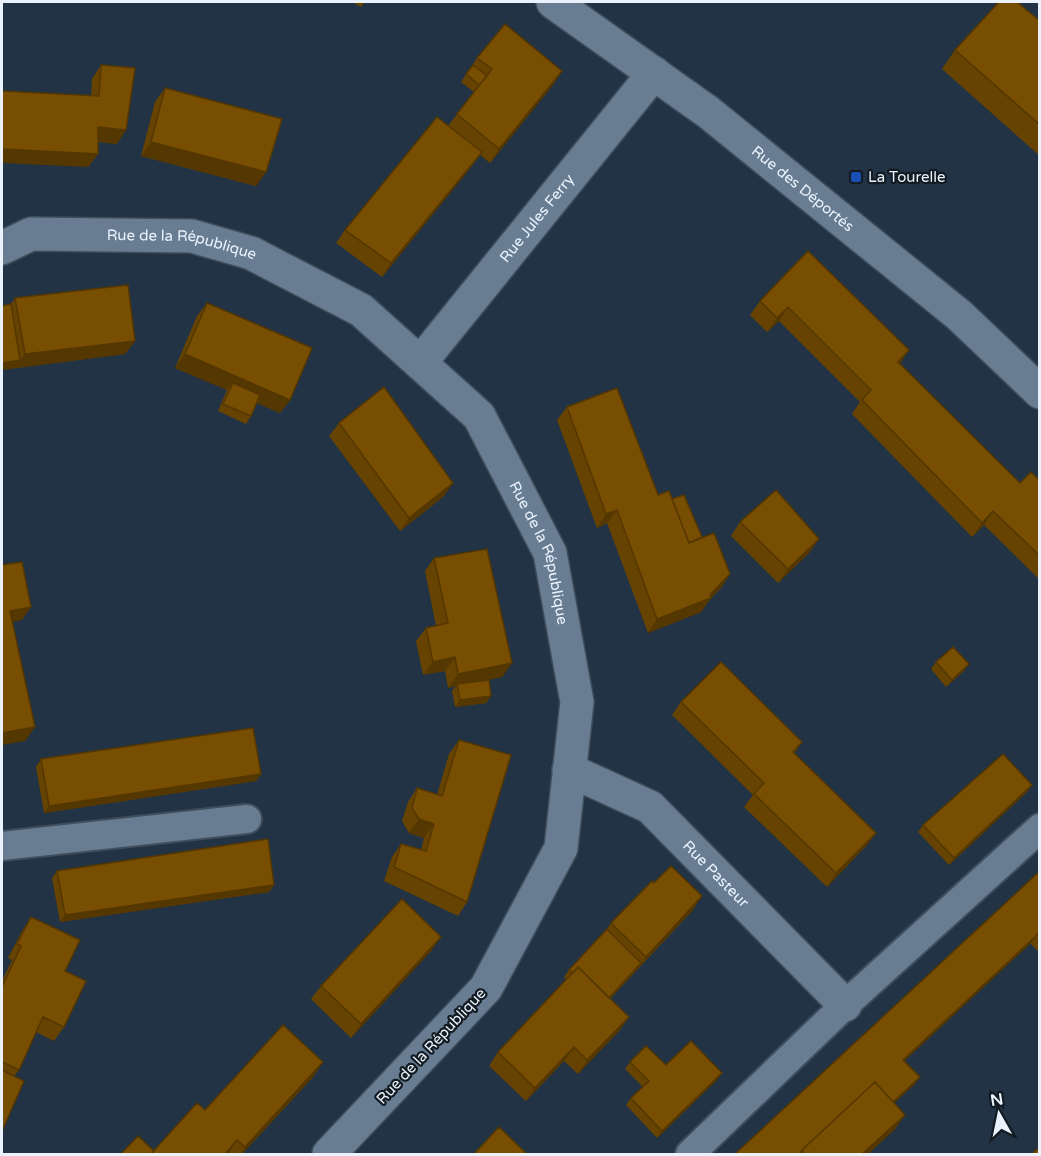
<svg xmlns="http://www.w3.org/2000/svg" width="1041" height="1156" font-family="'Varela Round',sans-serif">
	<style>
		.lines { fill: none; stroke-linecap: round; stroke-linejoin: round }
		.service-casing { stroke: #3f4e5d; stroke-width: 32 }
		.minor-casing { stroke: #3f4e5d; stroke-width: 36 }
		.service { stroke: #687d92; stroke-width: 28 }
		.minor { stroke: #687d92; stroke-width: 33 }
		.wall { fill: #674302 }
		.shaded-wall { fill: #543701 }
		.building { fill: #784e02; stroke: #543701; stroke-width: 1.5 }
		.transit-dot { fill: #1a4fb4; stroke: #121a22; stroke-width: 2 }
		.labels { text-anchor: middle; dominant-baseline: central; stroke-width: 4.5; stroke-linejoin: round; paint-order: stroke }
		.poi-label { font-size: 15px; fill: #eaf3fd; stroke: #121a22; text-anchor: start }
		.street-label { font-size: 15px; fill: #eaf3fd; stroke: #121a22 }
	</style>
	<rect width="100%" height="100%" fill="#213345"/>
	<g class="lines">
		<defs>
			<path id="service" d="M2,846L247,819
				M690,1154L845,1005L1040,828"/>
			<g id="minor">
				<path id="s1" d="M553,2L708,112L959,315L1040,392"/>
				<path id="s2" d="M2,248L31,234L192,236L251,253L361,310L479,416L550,553L577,702L561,848L486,988L329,1154"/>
				<path id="s3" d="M420,363L654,73"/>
				<path id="s4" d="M569,770L650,807L845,1005"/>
			</g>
		</defs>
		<use href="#service" class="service-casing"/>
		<use href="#minor" class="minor-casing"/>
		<use href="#service" class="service"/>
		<use href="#minor" class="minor"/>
	</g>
	<path class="wall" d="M352,2H365L361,7Z
		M1040,21V156L942,69L955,50Z
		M477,58L562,71L553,85L490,163L480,155L472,166L382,277L336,243L345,230L448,126L474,92L461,82Z
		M101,65L117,144L98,142V154L88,167L92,79Z
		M165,88L266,172L256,186L141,156L155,102Z
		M808,251L900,363L1020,483L1040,481V580L984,525L972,537L852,414L860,402L779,321L767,332L750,315L760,301Z
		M15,298L135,341L125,354L15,368L11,304Z
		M207,303L290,400L280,413L257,403L251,416L246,424L218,411L227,390L175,368L197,316Z
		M567,407L658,495L672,499L730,574L721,588L711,598L701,612L648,633L607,523L597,528L557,420Z
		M339,423L453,483L443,497L400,531L329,436Z
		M740,522L810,552L778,583L731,536Z
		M434,558L512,663L502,677L482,681L491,696L486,703L455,707L452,691L456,686L448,688L445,671L423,675L416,641L426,628L436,626L425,571Z
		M936,662L964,671L946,687L931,669Z
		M681,702L802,742L794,754L876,833L866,846L827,887L744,807L753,795L672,715Z
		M459,740L467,902L458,916L384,881L392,857L401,844L421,850L424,838L409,833L402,821L408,802L417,788L437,795L449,754Z
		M41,759L261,774L256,781L44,813L36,767Z
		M1032,785L1027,792L949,865L918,832L923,825Z
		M57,871L274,885L269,892L60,922L52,878Z
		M1040,871V953L1031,944V943L904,1061L915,1084L894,1103L905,1115L895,1129L867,1155H734Z
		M654,883L693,910L610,999L629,1017L619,1031L578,1074L564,1061L526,1101L489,1066L498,1052L567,980L564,977L569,970L607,929L611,923Z
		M31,917L65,971L64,1027L54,1041L36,1032L19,1070L14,1076L2,1131V981L12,960L8,958L22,931Z
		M432,950L351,1038L311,999L321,986Z
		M630,1062L666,1065L717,1080L657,1138L626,1105L631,1098L643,1087L625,1069Z
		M314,1076L241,1155H229L228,1154L227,1155H120L154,1151L205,1110Z"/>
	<path class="shaded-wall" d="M562,71L553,85L490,163L499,149Z
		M98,127L126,130L117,144L89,140Z
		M151,142L266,172L256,186L141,156Z
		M2,149L98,154L88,167L2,163Z
		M482,152L472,166L382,277L391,263Z
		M788,307L779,321L767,332L777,318Z
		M135,341L125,354L2,370V363L20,360L25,354Z
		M909,350L900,364L898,362Z
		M185,354L290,400L280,413L229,391L233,383L227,390L175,368Z
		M453,483L443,497L400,531L409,518Z
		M617,510L607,523L597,528L606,514Z
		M993,511L984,525L972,537L982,523Z
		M819,539L810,552L778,583L788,569Z
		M730,574L721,588L710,599L701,612L648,633L657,619L710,595Z
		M31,607L22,620L2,624L10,611Z
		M455,657L445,671L423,675L433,662Z
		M512,663L502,677L458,686L457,684L456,686L448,688L458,674Z
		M969,664L964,671L946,687L952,680Z
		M491,696L486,703L455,707L460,700Z
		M35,727L25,741L2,745V733Z
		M261,774L256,781L44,813L49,806Z
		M1032,785L1027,792L949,865L954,858Z
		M419,819L434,824L424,838L409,833Z
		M876,833L866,846L827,887L836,873Z
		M274,885L269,892L60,922L65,915Z
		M702,896L693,910L636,970L646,957Z
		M1036,936L1031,943L898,1067L903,1060Z
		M441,937L432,950L351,1038L361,1024Z
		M641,963L636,970L599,1011L604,1004Z
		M629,1017L619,1031L578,1074L587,1060Z
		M574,1047L564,1061L526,1101L535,1088Z
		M323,1062L314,1076L241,1155H240L245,1147Z
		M722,1073L717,1080L657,1138L662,1131Z
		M920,1077L915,1084L882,1114L887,1107Z
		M905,1115L895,1129L867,1155H861Z
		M237,1140L227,1155H224Z"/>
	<path class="building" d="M999,2H1017L1040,21V125L955,50Z
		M505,24L562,71L499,149L457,114L492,69L477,58Z
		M101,65L135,68L126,130L98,127V154L2,149V91L99,96Z
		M473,65L487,76L479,85L466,74Z
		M165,88L282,119L266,172L151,142Z
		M437,117L482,152L391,263L345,230Z
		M808,251L909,350L898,362L1020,483L1031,472L1040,481V556L993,511L982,523L862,400L871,390L788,307L777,318L760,301Z
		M128,285L135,341L25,354L15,298Z
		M207,303L312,348L290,400L185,354Z
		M11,304L20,360L2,363V306Z
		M233,383L260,395L251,416L223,404Z
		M384,387L453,483L409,518L339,423Z
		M617,388L658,495L669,491L689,543L714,533L730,574L710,595L711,598L657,619L617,510L606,514L567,407Z
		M776,490L819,539L788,569L740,522Z
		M684,495L702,537L689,543L672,499Z
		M487,549L512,663L458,674L455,657L433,662L426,628L448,623L434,558Z
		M22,562L31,607L10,611L35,727L2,733V565Z
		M953,647L969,664L952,680L936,662Z
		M721,662L802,742L793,752L876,833L836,873L754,794L764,783L681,702Z
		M489,680L491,696L460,700L457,684Z
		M253,728L261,774L49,806L41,759Z
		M459,740L511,755L467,902L394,867L401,844L426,851L434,824L419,819L412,808L417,788L442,796Z
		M1003,754L1032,785L954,858L923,825Z
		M268,839L274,885L65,915L57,871Z
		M671,866L702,896L646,957L611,923L652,881L654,883Z
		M1040,871V931L1036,936L903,1060L920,1077L893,1102L875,1082L802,1150L799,1155H734Z
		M402,899L441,937L361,1024L321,986Z
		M31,917L80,940L65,971L86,981L64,1027L43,1017L19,1070L2,1062V987L21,946L17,944Z
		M607,929L641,963L609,998L578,967L573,973L569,970Z
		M578,967L629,1017L587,1060L574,1047L535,1088L498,1052Z
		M283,1025L323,1062L245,1147L237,1140L224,1155H150L197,1103L205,1110Z
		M691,1041L722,1073L662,1131L631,1098L649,1081L630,1062L646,1046L666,1065Z
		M2,1070L24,1081L2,1131Z
		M875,1082L905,1115L861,1155H806L802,1150Z
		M499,1127L528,1155H473Z
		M138,1136L154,1151L150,1155H120Z
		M1037,1149L1039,1151L1040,1150V1155H1031Z"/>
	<rect class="transit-dot" x="850" y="171" width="12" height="12" rx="3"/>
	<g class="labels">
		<g class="poi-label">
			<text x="868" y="177">La Tourelle</text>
		</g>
		<g class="street-label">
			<text stroke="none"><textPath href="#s1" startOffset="312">Rue des Déportés</textPath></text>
			<text stroke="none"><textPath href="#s3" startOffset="186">Rue Jules Ferry</textPath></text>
			<text stroke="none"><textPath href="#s2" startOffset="184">Rue de la République</textPath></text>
			<text stroke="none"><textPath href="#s2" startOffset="688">Rue de la République</textPath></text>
			<text stroke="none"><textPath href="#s4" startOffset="183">Rue Pasteur</textPath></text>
			<text transform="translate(431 1046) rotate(-47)">Rue de la République</text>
		</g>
	</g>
	<rect width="1041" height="1156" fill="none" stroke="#eaf3fd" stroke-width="6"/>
	<g transform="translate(999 1114) rotate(351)" stroke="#121a22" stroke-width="4.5" paint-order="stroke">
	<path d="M0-4.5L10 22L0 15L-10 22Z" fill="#eaf3fd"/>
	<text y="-9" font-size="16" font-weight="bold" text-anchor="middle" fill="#eaf3fd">N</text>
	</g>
</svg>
